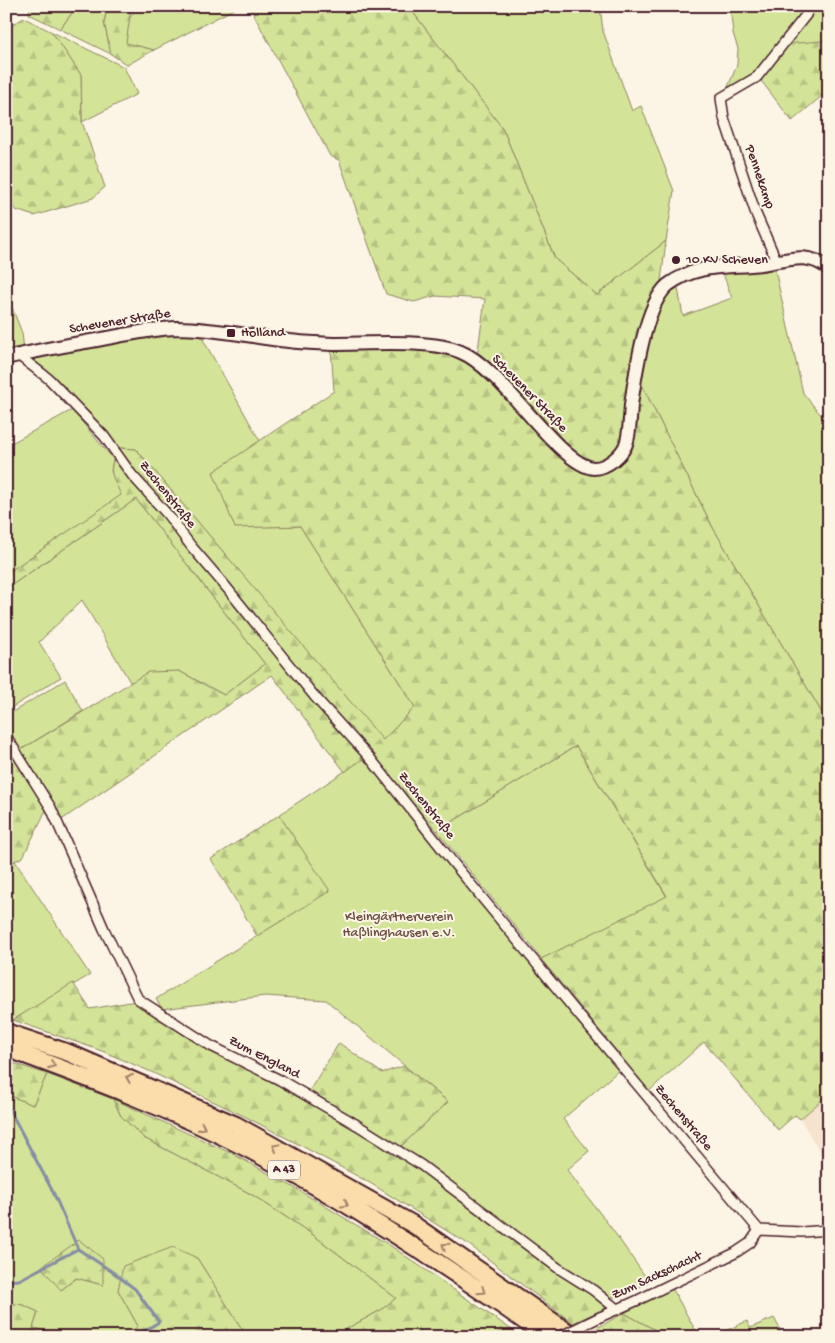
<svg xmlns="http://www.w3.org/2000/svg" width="835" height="1343" font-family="'Gochi Hand',sans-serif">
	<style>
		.built { fill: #f6e3ce }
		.green { fill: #d3e498; stroke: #8e8262; fill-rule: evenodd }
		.forest { fill: url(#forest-firs); stroke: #8e8262 }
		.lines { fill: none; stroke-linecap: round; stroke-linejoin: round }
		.stream { stroke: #858ca5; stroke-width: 3 }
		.street-casing { stroke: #4a1f2b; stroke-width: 12 }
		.secondary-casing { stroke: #4a1f2b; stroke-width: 16 }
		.highway-casing { stroke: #4a1f2b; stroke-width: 20 }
		.street { stroke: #fcf5e5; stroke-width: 9 }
		.secondary { stroke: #fcf5e5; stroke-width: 12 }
		.highway { stroke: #faddab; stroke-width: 16 }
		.street-bridge-casing { stroke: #4a1f2b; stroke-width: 12; stroke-linecap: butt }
		.street-bridge { stroke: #fcf5e5; stroke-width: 9 }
		.oneway { stroke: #a27e6b }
		.poi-dot { fill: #4a1f2b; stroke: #fcf5e5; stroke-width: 2 }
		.labels { text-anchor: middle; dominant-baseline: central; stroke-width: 4; stroke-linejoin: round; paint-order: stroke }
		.shield { fill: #fcf5e5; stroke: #7f5f63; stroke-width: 1 }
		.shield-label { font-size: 12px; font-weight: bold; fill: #4a1f2b }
		.street-label { font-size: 14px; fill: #4a1f2b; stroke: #fcf5e5 }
		.poi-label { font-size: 14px; fill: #4a1f2b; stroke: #fcf5e5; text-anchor: start }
		.park-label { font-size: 14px; fill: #6c5046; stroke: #fcf5e5 }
	</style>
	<defs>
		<pattern id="forest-firs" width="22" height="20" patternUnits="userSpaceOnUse" patternTransform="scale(1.25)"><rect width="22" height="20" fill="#d3e498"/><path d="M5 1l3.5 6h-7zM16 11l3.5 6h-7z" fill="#b7c383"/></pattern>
	</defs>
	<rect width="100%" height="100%" fill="#fcf5e5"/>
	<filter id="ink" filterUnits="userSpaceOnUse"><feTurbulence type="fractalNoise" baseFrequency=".02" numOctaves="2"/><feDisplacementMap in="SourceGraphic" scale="10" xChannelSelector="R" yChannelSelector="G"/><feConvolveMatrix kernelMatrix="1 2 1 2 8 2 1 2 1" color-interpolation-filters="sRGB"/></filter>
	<g filter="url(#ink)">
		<path class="built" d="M829,1094V1166L800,1119Z"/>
		<path class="green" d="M83,6H108L104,22L111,54L60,29L72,13Z
			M138,6H231L234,9L154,50L126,44L125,42L129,19Z
			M408,6H600L603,31L632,111L641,106L674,191L666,241L597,295L555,259L503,129Z
			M730,6H829V38L755,75L725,94L737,65L738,49L733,33Z
			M52,32L124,67L137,94L82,122L81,75Z
			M775,270L803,393L829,425V728L822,713L712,526L640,381L650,327L665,294L677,283L683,316L732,298L722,271Z
			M6,292L22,333L24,350L6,353Z
			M173,333L200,334L260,441L214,472L235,527L300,526L415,707L383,741L136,449L119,448L78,403L30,359L130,338Z
			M72,410L113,459L111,471L122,495L6,574V446Z
			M136,499L265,664L224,695L179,671L130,682L82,600L39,642L61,677L6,711V589Z
			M65,680L83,711L19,751L6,732V716Z
			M576,746L667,897L542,959L437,831Z
			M366,757L577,1020L619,1070L563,1119L589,1151L567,1170L612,1229L649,1282L620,1297H610L561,1265L399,1148L448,1102L326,1000L265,996L162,1009L156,999L329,891L279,815Z
			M15,861L90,975L13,1020L6,1018V865Z
			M47,1074L113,1099L121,1116L144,1138L251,1194L312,1234L396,1298L381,1310L332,1337H247L197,1258L118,1290L138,1326L126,1337H65L64,1334L33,1328L38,1312L23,1305L6,1303V1094L33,1105ZM79,1240L103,1285L77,1278L61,1290Z
			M672,1288L699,1337H668L624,1313Z
			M774,1318L781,1331L774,1337H712L747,1321L750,1328Z"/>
		<path class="forest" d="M30,6H83L72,13L60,29L29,14Z
			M108,6H134L131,10L126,43L154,50L127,65L111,54L104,22Z
			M249,6H408L503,129L555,259L597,295L666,241L660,289L625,441L607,461L581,463L477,357L485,299L435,296L414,302L386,294L339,160L330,156Z
			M24,18L52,32L81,75L82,122L105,187L93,198L34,216L16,210L6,197V28Z
			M829,38V90L792,121L759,78L785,44L822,41Z
			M399,347L462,355L486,373L578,467L619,458L640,381L712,526L822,713L829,728V1094L800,1119L795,1115L778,1130L704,1042L649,1091L541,959L667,896L576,746L437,831L370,753L345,772L272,675L60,821L19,751L148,672L179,671L224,695L265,664L136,499L6,589V574L121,495C111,473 107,471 119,448L136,449L383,740L415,707L300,526L235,528L213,472L334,391L331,348Z
			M6,742L47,808L23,857L6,865Z
			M279,815L330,891L257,936L211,859Z
			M73,983L90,1009L136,1001C156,1020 181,1032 205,1045C238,1063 271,1080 306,1096L339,1043L382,1073L404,1066L448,1102L399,1148L608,1307L573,1323L468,1244L370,1183L298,1144L242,1115L149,1071L102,1051L13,1020Z
			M6,1061L47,1074L33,1105L6,1094Z
			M113,1099L235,1155L295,1188L391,1246L522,1337H332L381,1310L396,1298L312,1234L251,1194L144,1138L121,1116Z
			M79,1240L103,1259V1285L76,1278L61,1290L41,1267Z
			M173,1247L197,1258L247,1337H126L138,1326L118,1290L123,1266Z
			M6,1303L23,1305L38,1312L33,1328L64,1334L65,1337H6Z
			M624,1313L668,1337H593L588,1333Z"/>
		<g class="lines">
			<path class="stream" d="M6,1103L54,1194L78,1249
				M6,1281L19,1280L78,1249L114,1273L135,1289L159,1322L134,1337"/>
			<defs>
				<path id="street" d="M777,262L756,214L724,118L721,98L757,77L806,15L810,6
					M18,355L49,379L104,436L132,475L167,514L191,546L227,588L315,697L370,758L455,865L583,1020L759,1230L802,1232L829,1230
					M6,736L51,808L104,929L138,999L211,1046L280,1080L357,1125L421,1165L558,1268L593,1290L618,1310
					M600,1317L636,1301L735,1253L750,1243L759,1230"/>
				<path id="secondary" d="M6,358C34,351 63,346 91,341C120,336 148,329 177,328C215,328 252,337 289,341C304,343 319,343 334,344C370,344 430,339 461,352C503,369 559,466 594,468C607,468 624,454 627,441C630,430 630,417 631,405C635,376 645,304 668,285C698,263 727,268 761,264C786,261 807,250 829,269"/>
				<path id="highway" d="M6,1032L69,1053L236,1125L414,1225L575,1337
					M6,1048C88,1078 169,1108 246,1148C351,1203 450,1268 547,1337"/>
			</defs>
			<use href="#street" class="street-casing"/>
			<use href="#secondary" class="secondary-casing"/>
			<use href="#highway" class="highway-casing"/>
			<use href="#street" class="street"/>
			<use href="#secondary" class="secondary"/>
			<use href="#highway" class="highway"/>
			<defs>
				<path id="street-bridge" d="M559,1337L600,1317"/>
			</defs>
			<use href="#street-bridge" class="street-bridge-casing"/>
			<use href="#street-bridge" class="street-bridge"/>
		</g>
		<defs><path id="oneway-chevron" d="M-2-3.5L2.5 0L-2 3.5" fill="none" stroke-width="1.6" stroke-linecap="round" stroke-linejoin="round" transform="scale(1.25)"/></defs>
		<g class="oneway">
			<use href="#oneway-chevron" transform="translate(52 1065) rotate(20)"/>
			<use href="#oneway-chevron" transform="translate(129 1078) rotate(-157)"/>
			<use href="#oneway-chevron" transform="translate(202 1127) rotate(25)"/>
			<use href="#oneway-chevron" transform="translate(276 1147) rotate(-151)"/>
			<use href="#oneway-chevron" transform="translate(345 1204) rotate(29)"/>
			<use href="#oneway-chevron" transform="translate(445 1246) rotate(-146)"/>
			<use href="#oneway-chevron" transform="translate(482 1291) rotate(34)"/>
		</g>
	</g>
	<g class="poi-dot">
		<circle cx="676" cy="260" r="5"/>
		<rect x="226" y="328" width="10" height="10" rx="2.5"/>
	</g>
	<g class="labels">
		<rect class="shield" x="268" y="1160.5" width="32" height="19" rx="4"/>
		<g class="shield-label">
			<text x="284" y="1170">A 43</text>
		</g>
		<g class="street-label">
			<text transform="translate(759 177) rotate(71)">Pennekamp</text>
			<text transform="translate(120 322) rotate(-9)">Schevener Straße</text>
			<text transform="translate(529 394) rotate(46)">Schevener Straße</text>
			<text transform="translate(167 495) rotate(51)">Zechenstraße</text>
			<text transform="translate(426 806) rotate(51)">Zechenstraße</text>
			<text transform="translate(264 1058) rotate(27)">Zum England</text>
			<text transform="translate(683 1118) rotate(50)">Zechenstraße</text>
			<text transform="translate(657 1276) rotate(-25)">Zum Sackschacht</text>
		</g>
		<g class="poi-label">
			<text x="686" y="260">10 KV Scheven</text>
			<text x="241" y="333">Holland</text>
		</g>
		<g class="park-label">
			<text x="399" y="917">Kleingärtnerverein<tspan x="399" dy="16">Haßlinghausen e.V.</tspan></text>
		</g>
	</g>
	<rect width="835" height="1343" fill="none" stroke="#fcf5e5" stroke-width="25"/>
	<rect x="12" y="12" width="810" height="1318" fill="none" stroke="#4a1f2b" stroke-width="2" filter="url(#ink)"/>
</svg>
